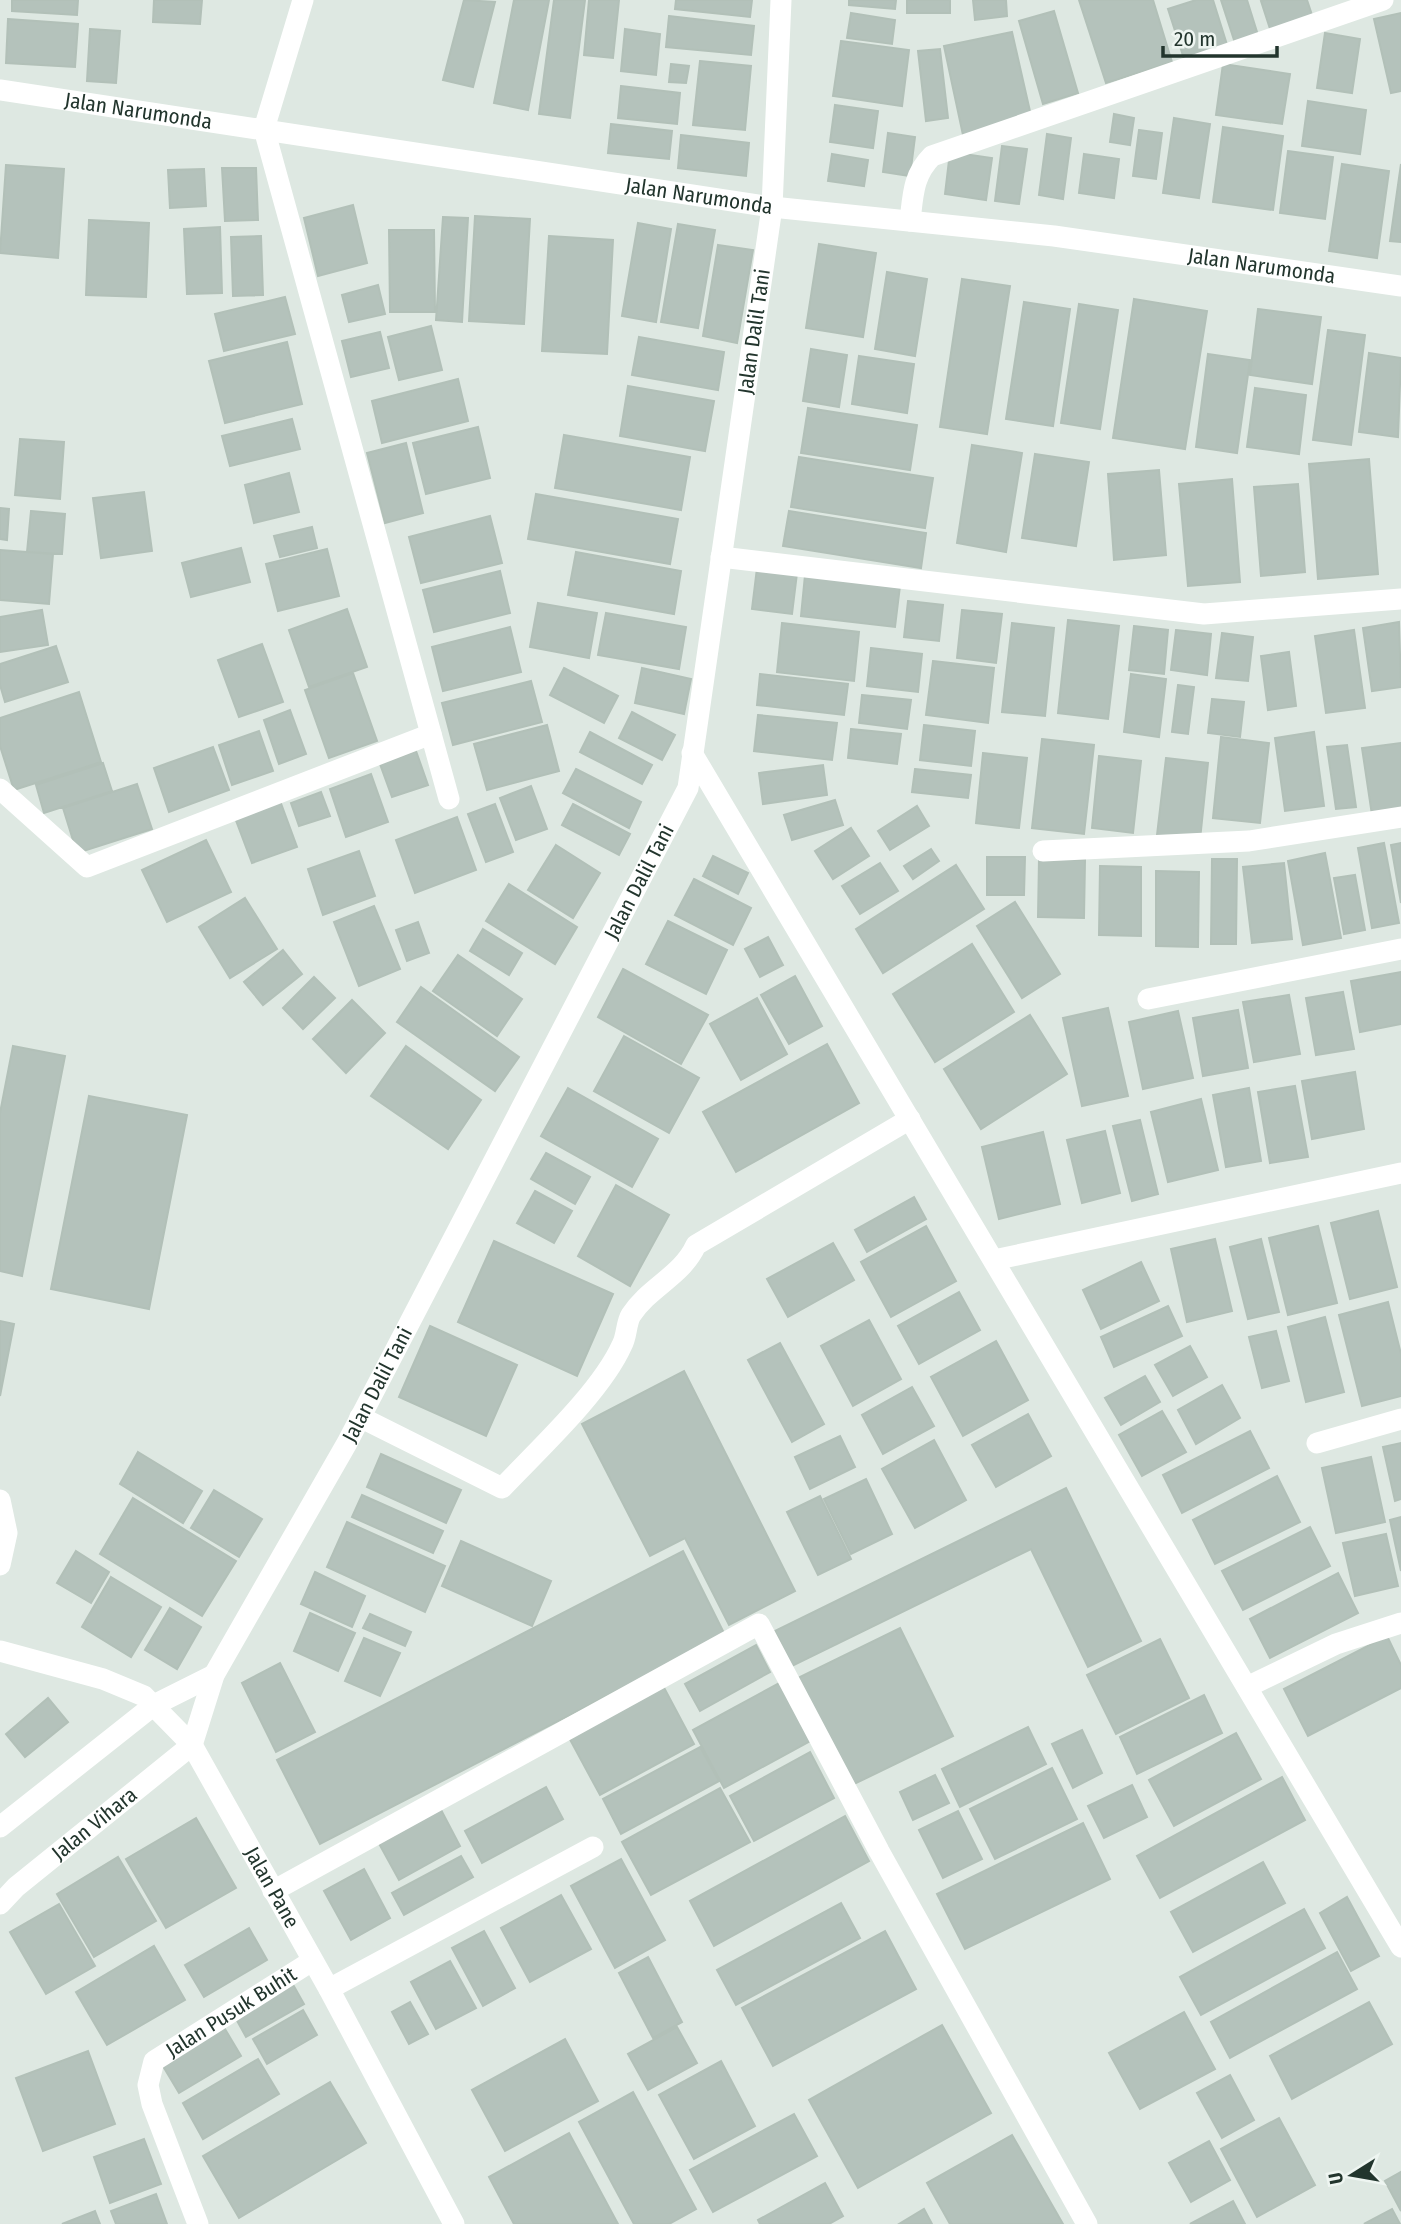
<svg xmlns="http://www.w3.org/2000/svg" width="1401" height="2224" font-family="'Fira Sans Condensed',sans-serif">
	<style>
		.building { fill: #b4c2bb; stroke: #b2c0b8; stroke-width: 2 }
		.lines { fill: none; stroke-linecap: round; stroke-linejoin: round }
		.minor { stroke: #fff; stroke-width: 21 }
		.labels { text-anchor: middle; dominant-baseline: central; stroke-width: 5; stroke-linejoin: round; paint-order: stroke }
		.street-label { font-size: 21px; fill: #22352d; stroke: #eef5f1 }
	</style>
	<rect width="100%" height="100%" fill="#dee8e2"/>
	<path class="building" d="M12,0H78L77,15L12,11Z
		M154,0H202L200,24L153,22Z
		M464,0L495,2L473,87L443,80Z
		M514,0H549L528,110L494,103Z
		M554,0H585L570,118L539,114Z
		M589,0H619L613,58L584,55Z
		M676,0H752L750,17L675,9Z
		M849,0H896L895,9L849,5Z
		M907,0H950V13H907Z
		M973,0H1006L1007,16L975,20Z
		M1079,0H1153L1172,62L1106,83Z
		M1196,0H1213L1229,51L1186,65L1168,9Z
		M1221,0H1247L1258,35L1235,43Z
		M1265,0H1307L1314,21L1272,35L1261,1Z
		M1054,11L1078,93L1043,104L1019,21Z
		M851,13L895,20L892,44L847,38Z
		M1401,13V91L1391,93L1374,19Z
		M669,16L754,26L751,55L666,47Z
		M8,19L78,24L75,67L6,63Z
		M90,29L120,31L116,83L87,81Z
		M625,29L660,34L656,75L621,71Z
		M1012,32L1032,120L963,135L944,46Z
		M1325,33L1360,39L1352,93L1317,88Z
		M841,41L909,50L902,106L833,96Z
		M940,49L948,118L926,121L918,51Z
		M700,61L751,66L745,130L693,125Z
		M671,64L689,66L686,83L669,82Z
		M1223,64L1290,74L1282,124L1216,115Z
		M621,86L680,93L677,124L618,118Z
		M1308,101L1366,110L1360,154L1302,146Z
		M835,105L878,111L873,148L830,142Z
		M1114,114L1134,118L1130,145L1110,142Z
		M1174,118L1210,124L1199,198L1163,193Z
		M611,124L672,131L669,159L608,153Z
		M1223,127L1283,136L1273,210L1213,202Z
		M1139,130L1162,133L1156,179L1133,176Z
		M888,133L915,137L910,176L883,172Z
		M1047,134L1071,138L1063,199L1039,195Z
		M681,135L749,143L746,176L678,168Z
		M1002,146L1027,149L1019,204L995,201Z
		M1288,151L1333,157L1325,219L1280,213Z
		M950,152L992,158L986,200L945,194Z
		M832,154L868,160L864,186L828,181Z
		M1084,154L1119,159L1114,198L1079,193Z
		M1342,164L1389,171L1377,258L1329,251Z
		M1401,164V242L1390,241Z
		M6,165L64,169L58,258L0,253Z
		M222,168H256L258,220L225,221Z
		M204,169L206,206L170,208L168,170Z
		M353,205L367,263L318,276L304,218Z
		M475,216L530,219L524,324L469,321Z
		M443,217L468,218L462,322L436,320Z
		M89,220L149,223L146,297L86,295Z
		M638,223L671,229L656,322L622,316Z
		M678,224L715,230L698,328L661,322Z
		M220,227L222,293L187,294L184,229Z
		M389,230H434L435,312H390Z
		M261,236L263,295L233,296L231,237Z
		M549,236L613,240L607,354L542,351Z
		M819,244L876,253L863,337L806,328Z
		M718,245L753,250L737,343L703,336Z
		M887,272L927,279L915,356L875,349Z
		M962,279L1010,286L987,434L940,427Z
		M378,285L385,314L349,322L342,295Z
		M285,297L295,334L224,351L215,314Z
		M1134,299L1207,311L1185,449L1113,438Z
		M1024,302L1070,309L1053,426L1006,419Z
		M1079,304L1118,310L1100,429L1061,423Z
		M1258,309L1321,317L1312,384L1250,375Z
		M431,326L442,370L399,380L388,337Z
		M1328,330L1365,335L1351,445L1313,440Z
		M380,332L389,368L351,377L342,341Z
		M639,337L724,352L718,390L632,375Z
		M287,342L302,404L225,423L209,361Z
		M811,349L847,355L839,407L803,401Z
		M1369,353L1401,358L1398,437L1359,432Z
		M1208,354L1250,360L1237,453L1196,447Z
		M859,356L914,364L907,413L852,404Z
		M458,379L468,421L382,443L372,401Z
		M628,386L714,401L705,451L620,436Z
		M1255,388L1306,395L1299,454L1247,447Z
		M808,408L917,425L910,470L801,453Z
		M292,419L300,449L230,466L222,436Z
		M478,427L490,478L426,494L413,443Z
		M564,435L690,457L681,510L555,488Z
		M20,439L64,442L60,499L15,495Z
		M406,443L423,513L385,523L367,453Z
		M972,445L1022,453L1006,552L957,543Z
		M1035,454L1089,462L1076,546L1022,538Z
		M799,457L933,478L925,528L791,507Z
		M1369,459L1378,574L1318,579L1309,464Z
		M1159,470L1166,555L1114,560L1108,474Z
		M289,473L299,512L254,523L245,485Z
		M1232,479L1240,582L1188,586L1179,484Z
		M1298,484L1305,572L1261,576L1254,487Z
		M144,492L152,551L101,558L93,498Z
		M536,494L678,519L670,564L528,539Z
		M0,508L9,509L7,540L0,539Z
		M31,511L65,514L62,554L27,552Z
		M789,511L926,533L921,568L783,546Z
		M490,516L502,563L421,583L409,537Z
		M312,527L317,548L280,557L274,536Z
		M241,548L250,582L191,597L182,563Z
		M327,549L339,596L278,611L266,564Z
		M0,550L53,554L49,604L0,600Z
		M576,552L681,571L674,614L568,595Z
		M757,568L797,573L792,614L752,609Z
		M500,571L510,613L434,632L423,590Z
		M805,575L900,586L895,627L801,616Z
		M908,601L943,605L939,641L904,637Z
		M538,603L597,613L589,658L530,647Z
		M347,609L367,667L309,687L289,630Z
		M42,610L48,645L0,652V617Z
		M962,610L1002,614L996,663L957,658Z
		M606,613L686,627L679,669L598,655Z
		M1068,620L1119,626L1108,719L1058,713Z
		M1399,622L1401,687L1372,691L1363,628Z
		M782,623L859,632L854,681L777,672Z
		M1012,623L1054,628L1045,716L1002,712Z
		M1134,626L1168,630L1164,674L1129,670Z
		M510,627L521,672L443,691L432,647Z
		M1176,630L1211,634L1207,675L1171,670Z
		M1354,630L1365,708L1326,713L1315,636Z
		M1222,633L1253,637L1248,681L1216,678Z
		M262,644L283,702L239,717L218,660Z
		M56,646L68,682L5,702L0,685V664Z
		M871,648L922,654L918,692L867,686Z
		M1289,652L1296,706L1268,710L1261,656Z
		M933,661L994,668L988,723L926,715Z
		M564,668L618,696L604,723L550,695Z
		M642,668L691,679L684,714L635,703Z
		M353,673L377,741L329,758L305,690Z
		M760,674L848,684L844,715L757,705Z
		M1131,674L1166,679L1159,737L1124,732Z
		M531,681L542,722L453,745L442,703Z
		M1178,685L1194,687L1188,734L1172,732Z
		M79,692L101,762L14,790L0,746V718Z
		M862,695L911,700L907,729L859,723Z
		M1212,699L1244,702L1240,737L1208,733Z
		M290,710L306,754L279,764L264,720Z
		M632,712L675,735L662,760L619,738Z
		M758,715L837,723L832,760L754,751Z
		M547,725L559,771L487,790L474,744Z
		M924,725L975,731L971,766L920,760Z
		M851,729L901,734L897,764L848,758Z
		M259,731L273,771L232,785L219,745Z
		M590,732L652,765L642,784L580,752Z
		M1314,732L1324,806L1285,811L1275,738Z
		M1221,737L1269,743L1260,823L1213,818Z
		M1042,739L1094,745L1084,834L1032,828Z
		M1401,743V811L1372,815L1362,748Z
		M1347,745L1356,807L1336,809L1327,747Z
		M213,747L229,790L169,812L154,768Z
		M416,751L428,785L392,797L380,764Z
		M983,753L1027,758L1019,828L976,823Z
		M1099,756L1141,761L1133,833L1092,828Z
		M1166,758L1208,763L1200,840L1157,835Z
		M103,763L112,791L44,813L36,785Z
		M823,765L827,795L763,804L759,773Z
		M576,769L641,802L629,828L563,793Z
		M915,769L971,775L968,798L912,792Z
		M371,774L388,822L346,837L330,789Z
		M137,784L152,829L77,853L63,808Z
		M531,786L547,829L516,840L500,798Z
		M321,792L330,816L299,826L291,803Z
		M279,798L297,847L252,863L234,815Z
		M835,800L843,825L792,840L784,815Z
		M495,804L513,852L486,862L468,814Z
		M573,804L630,834L619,855L562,825Z
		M917,806L929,826L890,850L878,831Z
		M457,817L476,870L415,893L396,840Z
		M851,828L869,856L833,879L815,851Z
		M206,840L231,892L167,922L142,870Z
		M1384,843L1399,923L1372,928L1358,848Z
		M1401,843V903L1391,845Z
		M556,845L600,873L573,918L528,890Z
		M931,849L939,861L913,879L904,866Z
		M359,851L375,896L323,915L308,869Z
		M1325,853L1341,938L1303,945L1288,861Z
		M713,856L748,873L738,894L703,876Z
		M987,857H1025L1024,895H987Z
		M1039,859L1085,860L1084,918L1038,917Z
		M1212,859H1237L1236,944H1211Z
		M880,863L898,891L860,914L842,886Z
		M1284,863L1292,939L1252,943L1243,867Z
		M956,865L984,909L883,973L856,929Z
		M1100,866L1141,867V936L1099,935Z
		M1156,871L1199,872L1198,947L1156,946Z
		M1355,875L1365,930L1344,934L1334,878Z
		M694,879L751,908L733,945L675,915Z
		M509,884L577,927L555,964L486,921Z
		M245,898L277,949L230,978L199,927Z
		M1015,902L1060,974L1022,998L977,926Z
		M374,906L400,969L359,986L334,922Z
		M668,921L727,950L706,994L646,964Z
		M418,922L429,953L407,961L396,930Z
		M483,929L522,953L509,975L470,951Z
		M768,937L783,965L760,977L745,949Z
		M972,944L1014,1012L935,1062L893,994Z
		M283,950L302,974L263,1005L244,982Z
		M458,955L522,999L497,1036L433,991Z
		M623,969L708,1015L681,1064L598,1017Z
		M1401,972V1024L1360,1032L1351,981Z
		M795,976L822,1026L789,1044L761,995Z
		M314,977L335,998L303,1029L283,1008Z
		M421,987L519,1057L495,1091L397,1022Z
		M1343,992L1354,1049L1316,1055L1306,998Z
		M1289,995L1300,1054L1254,1062L1243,1002Z
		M757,998L787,1054L741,1080L710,1024Z
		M352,1000L385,1033L346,1073L313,1039Z
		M1108,1008L1128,1096L1082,1106L1063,1018Z
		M1238,1010L1248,1068L1203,1076L1193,1018Z
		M1178,1011L1193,1078L1143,1089L1129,1022Z
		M1030,1015L1067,1074L981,1129L944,1069Z
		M624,1036L699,1078L669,1133L594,1091Z
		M827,1044L859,1103L736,1172L703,1112Z
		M13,1046L65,1056L22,1276L0,1271V1113Z
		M406,1046L481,1100L448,1149L371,1096Z
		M1355,1072L1364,1129L1312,1139L1302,1081Z
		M1295,1086L1308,1157L1270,1163L1258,1092Z
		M568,1088L658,1139L632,1187L541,1136Z
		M1249,1088L1261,1161L1226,1167L1213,1095Z
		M89,1096L187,1115L149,1309L51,1289Z
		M1201,1099L1218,1170L1168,1182L1151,1112Z
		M1140,1120L1158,1194L1132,1201L1113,1126Z
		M1105,1131L1120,1193L1082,1203L1067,1140Z
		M1043,1132L1060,1204L999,1219L982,1147Z
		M546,1153L590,1177L575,1204L531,1179Z
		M616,1185L669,1215L630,1286L578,1256Z
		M535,1191L572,1211L554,1243L517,1223Z
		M914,1197L926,1219L867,1252L855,1230Z
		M1378,1211L1397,1287L1350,1299L1331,1223Z
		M926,1226L956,1281L891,1317L861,1262Z
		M1318,1226L1337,1303L1288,1315L1269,1238Z
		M1215,1239L1232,1311L1187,1322L1171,1249Z
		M1261,1239L1279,1312L1248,1319L1230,1247Z
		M494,1241L613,1294L577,1376L458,1322Z
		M833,1243L854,1280L788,1317L767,1279Z
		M1141,1262L1159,1301L1101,1329L1083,1290Z
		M959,1292L980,1330L919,1364L898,1326Z
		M1388,1302L1401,1354V1396L1362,1406L1339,1315Z
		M1168,1306L1182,1336L1114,1367L1101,1337Z
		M1325,1317L1344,1392L1306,1402L1288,1327Z
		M869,1320L901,1379L853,1406L821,1346Z
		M0,1321L14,1324L0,1396Z
		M430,1326L517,1365L486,1436L399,1397Z
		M1276,1331L1289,1381L1262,1388L1249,1337Z
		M996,1341L1028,1400L963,1436L931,1377Z
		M780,1343L824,1424L792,1442L748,1360Z
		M1190,1346L1207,1377L1173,1396L1155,1365Z
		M684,1371L795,1591L729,1625L685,1538L650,1556L582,1424Z
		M1145,1376L1160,1402L1121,1425L1105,1398Z
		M1222,1385L1240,1418L1196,1444L1178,1410Z
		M912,1387L934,1426L883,1454L862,1415Z
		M1162,1411L1186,1452L1142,1476L1119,1435Z
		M1028,1414L1051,1456L996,1487L972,1445Z
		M1250,1431L1269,1468L1182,1513L1163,1475Z
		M840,1436L855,1467L810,1489L795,1457Z
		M934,1440L966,1500L915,1528L882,1469Z
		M1401,1443V1499L1395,1501L1383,1447Z
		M138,1452L202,1491L183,1523L120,1484Z
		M381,1454L461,1490L446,1523L367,1487Z
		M1371,1457L1385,1522L1336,1533L1322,1468Z
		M1277,1476L1300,1522L1215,1564L1193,1520Z
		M866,1479L892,1534L851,1554L824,1499Z
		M1066,1488L1141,1641L1088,1667L1031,1549L792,1666L775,1631Z
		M214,1490L262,1519L239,1557L191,1528Z
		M362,1495L443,1531L433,1553L352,1517Z
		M820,1496L851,1559L818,1575L787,1512Z
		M133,1498L236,1561L202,1616L100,1554Z
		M1401,1517V1571L1390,1520Z
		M347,1522L445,1566L425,1612L327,1567Z
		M1310,1527L1330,1566L1243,1610L1222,1571Z
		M1386,1534L1398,1586L1355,1596L1343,1543Z
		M461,1541L551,1581L532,1626L442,1586Z
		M76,1551L109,1572L91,1603L57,1583Z
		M683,1551L725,1635L320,1844L277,1760Z
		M315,1572L365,1596L352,1627L301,1604Z
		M1338,1573L1358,1613L1270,1658L1250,1619Z
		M111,1577L161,1607L131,1657L82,1627Z
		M170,1608L201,1627L177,1669L145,1650Z
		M310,1613L355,1633L338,1671L294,1651Z
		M370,1614L411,1632L405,1646L363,1628Z
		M900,1628L953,1736L850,1786L798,1678Z
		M1387,1636L1401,1665V1688L1308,1736L1284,1689Z
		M364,1638L400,1653L380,1696L345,1681Z
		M1160,1639L1189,1698L1116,1734L1087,1675Z
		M756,1645L770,1672L700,1711L685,1684Z
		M280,1663L315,1732L276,1752L242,1683Z
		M661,1682L694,1744L600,1795L567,1734Z
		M781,1682L812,1740L724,1788L693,1730Z
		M1204,1695L1222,1733L1137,1774L1120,1737Z
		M48,1698L68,1722L25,1757L6,1734Z
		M1028,1727L1046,1764L960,1807L942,1769Z
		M1082,1730L1102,1773L1073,1788L1052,1744Z
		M1236,1733L1261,1779L1174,1826L1149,1780Z
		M700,1747L719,1781L621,1834L603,1799Z
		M810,1752L834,1798L754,1841L730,1796Z
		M1052,1768L1077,1819L995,1859L970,1809Z
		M935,1775L949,1803L913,1820L900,1792Z
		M1282,1777L1305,1820L1160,1898L1137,1856Z
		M1132,1785L1147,1817L1104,1838L1088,1806Z
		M546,1787L563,1819L482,1863L465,1831Z
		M720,1788L750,1842L651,1895L622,1842Z
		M439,1806L460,1846L399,1880L377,1840Z
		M958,1811L982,1859L943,1878L919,1830Z
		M845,1816L869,1861L714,1946L690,1901Z
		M196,1818L236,1888L166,1928L126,1859Z
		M1083,1823L1110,1879L965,1949L937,1894Z
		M461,1856L473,1877L404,1915L392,1893Z
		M118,1857L156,1921L94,1957L57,1894Z
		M621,1859L665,1940L615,1968L571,1886Z
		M1263,1862L1285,1903L1193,1952L1171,1912Z
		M364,1869L390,1918L351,1940L324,1891Z
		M561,1895L591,1949L530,1982L501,1928Z
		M1347,1897L1379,1956L1351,1971L1320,1913Z
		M841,1903L860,1938L736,2005L717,1970Z
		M59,1904L95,1966L46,1994L10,1932Z
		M1304,1909L1325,1948L1201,2015L1180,1977Z
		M249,1928L267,1960L204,1997L185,1965Z
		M484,1931L515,1988L483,2006L452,1948Z
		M885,1931L916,1989L773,2066L742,2008Z
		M154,1946L185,2000L107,2045L76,1992Z
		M1337,1952L1357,1989L1230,2058L1211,2022Z
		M648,1957L682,2022L653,2038L619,1973Z
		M450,1961L476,2008L436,2029L411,1982Z
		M291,1981L304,2004L246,2037L234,2015Z
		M410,2002L428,2034L409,2044L392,2012Z
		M1369,2002L1392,2044L1292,2099L1270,2056Z
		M303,2010L317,2035L267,2064L253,2039Z
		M1184,2012L1215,2069L1140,2109L1109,2053Z
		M222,2024L241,2056L179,2093L160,2061Z
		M942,2025L991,2113L858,2188L809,2100Z
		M677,2027L697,2063L648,2090L628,2054Z
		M565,2039L598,2101L505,2151L472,2090Z
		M88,2051L115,2124L43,2151L16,2078Z
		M258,2059L279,2094L203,2139L183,2103Z
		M721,2061L755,2126L694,2159L659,2095Z
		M1230,2075L1254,2120L1222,2138L1197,2093Z
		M330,2082L366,2143L239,2218L203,2156Z
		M633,2092L696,2209L669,2224H634L579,2122Z
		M794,2114L817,2156L713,2212L690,2170Z
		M1279,2118L1315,2185L1257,2217L1221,2149Z
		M569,2133L618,2224H514L489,2177Z
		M1012,2135L1063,2224H950L927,2183Z
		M144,2139L161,2184L110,2203L94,2157Z
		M1209,2141L1230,2180L1191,2202L1169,2163Z
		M1401,2172V2211L1385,2181Z
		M825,2183L843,2216L829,2224H760L758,2220Z
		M156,2194L167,2224H116L111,2211Z
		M1233,2201L1245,2224H1190Z
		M924,2209L932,2224H899Z
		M1392,2209L1400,2224H1364Z
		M95,2211L100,2224H62Z"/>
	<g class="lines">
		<g class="minor">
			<path d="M303,0L264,129L449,799"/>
			<path id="s1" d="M0,90L772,207L1054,236L1401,286"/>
			<path d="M910,221C913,195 913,175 932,156L1383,0"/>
			<path d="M721,557L1204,614L1401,599"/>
			<path d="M692,753L1401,1947"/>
			<path d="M0,789L87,867L431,734"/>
			<path d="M1043,851L1249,841L1401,817"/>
			<path d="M1148,999L1401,949"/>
			<path d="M994,1260L1401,1173"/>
			<path d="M360,1417L502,1488C538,1450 601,1392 622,1345C627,1336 626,1323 631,1315C649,1287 682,1276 696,1245L910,1119"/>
			<path d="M1317,1443L1401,1419"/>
			<path d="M0,1500L7,1533L0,1565"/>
			<path id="s2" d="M0,1651L103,1679L144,1696L192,1745L329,1989L454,2224"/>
			<path d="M1247,1687L1336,1644L1401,1623"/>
			<path d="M0,1827L154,1705L214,1675"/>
			<path d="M273,1891L759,1624L879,1851L1087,2224"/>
			<path id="s3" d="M0,1904L16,1887L192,1745L214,1675L347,1443L688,788L772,207L781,0"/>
			<path d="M329,1989L593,1847"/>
			<path id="s4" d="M198,2224L152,2104L148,2085L154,2061L312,1961"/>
		</g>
	</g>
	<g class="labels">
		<g class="street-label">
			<text stroke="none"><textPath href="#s1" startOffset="140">Jalan Narumonda</textPath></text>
			<text stroke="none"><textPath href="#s1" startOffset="707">Jalan Narumonda</textPath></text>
			<text stroke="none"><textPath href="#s1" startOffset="1274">Jalan Narumonda</textPath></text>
			<text stroke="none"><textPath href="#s3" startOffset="1790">Jalan Dalil Tani</textPath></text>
			<text stroke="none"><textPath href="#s3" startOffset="1223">Jalan Dalil Tani</textPath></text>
			<text stroke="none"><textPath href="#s3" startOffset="656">Jalan Dalil Tani</textPath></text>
			<text stroke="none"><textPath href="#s3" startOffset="124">Jalan Vihara</textPath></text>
			<text stroke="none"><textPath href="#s2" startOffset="383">Jalan Pane</textPath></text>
			<text stroke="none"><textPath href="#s4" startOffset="264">Jalan Pusuk Buhit</textPath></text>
		</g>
	</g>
	<g transform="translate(1352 2175) rotate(259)" stroke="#eef5f1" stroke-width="5" paint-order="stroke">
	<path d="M0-5L12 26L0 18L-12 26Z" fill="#22352d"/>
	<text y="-10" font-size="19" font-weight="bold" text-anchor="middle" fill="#22352d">U</text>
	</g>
	<path d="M1163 46v10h114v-10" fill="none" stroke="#22352d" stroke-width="3.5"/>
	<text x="1174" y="46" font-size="21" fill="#22352d" stroke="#eef5f1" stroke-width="5" paint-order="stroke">20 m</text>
</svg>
